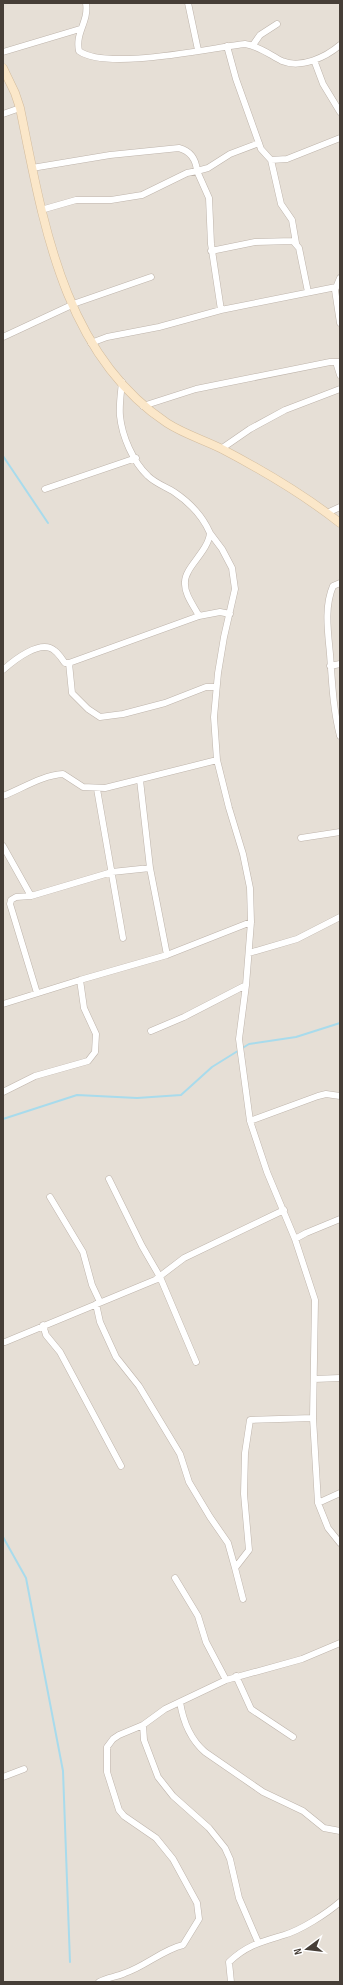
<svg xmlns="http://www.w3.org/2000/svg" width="343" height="1985" font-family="'Sofia Sans Condensed',sans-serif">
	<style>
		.residential { fill: #e6dfd6 }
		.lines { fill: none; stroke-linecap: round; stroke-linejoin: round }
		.stream { stroke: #a8dbec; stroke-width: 2 }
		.street-casing { stroke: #beb4ab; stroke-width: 7 }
		.secondary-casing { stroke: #d3bc9d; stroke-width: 9 }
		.street { stroke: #fff; stroke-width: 6 }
		.secondary { stroke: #fbe7c9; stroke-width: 8 }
	</style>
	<rect width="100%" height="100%" fill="#f3eee8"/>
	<path class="residential" d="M3,3H340V1982H3Z"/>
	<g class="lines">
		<path class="stream" d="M3,456L48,523
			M3,1119L77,1095L137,1098L181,1095L212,1067L249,1044L296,1037L340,1023
			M3,1537L26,1578L63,1771L70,1962"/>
		<defs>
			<path id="street" d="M86,3C89,22 75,32 79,51C107,71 210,48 245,44C259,46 270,55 282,61C301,69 326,57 340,45
				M188,3L198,50
				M253,45L260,35L277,24
				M227,46L236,79L261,149L271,160L281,204L292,220L296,243
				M3,52L80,29
				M314,60L323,84L340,112
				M3,114L20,108
				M271,160L287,159L340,138
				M32,168L110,155L179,148C190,151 196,159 197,171L208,168L230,154L259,143
				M41,210L76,200H111L142,195L187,173L197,171L209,198L211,244L221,310
				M211,251L255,242L293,241L299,248L308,292
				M340,278L335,290L340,323
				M3,337L76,303L151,277
				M91,343L107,337L159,327L221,310L336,287
				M336,362L340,375
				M122,382C121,393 119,405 120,416C122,436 133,462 148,476C155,483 166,487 174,492C189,502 203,517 210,533C208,552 185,567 185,582C184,594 194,606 199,616
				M143,406L196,389L330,362H340
				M221,449L250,429L285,410L340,389
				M45,489L136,458
				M327,513L340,507
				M210,533L222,549L232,568L235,589L224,637L218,673L214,717L217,760L229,808L243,854L250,888L251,922L246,985L239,1039L250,1121L267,1172L295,1239L315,1300L313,1418L318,1503L328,1528L340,1543
				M340,583L333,586C324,607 328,632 330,654C332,681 333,709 340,736
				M69,663L72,693L88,709L100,717L123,714L165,703L206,687H216
				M330,666L340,664
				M3,670C13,661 41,638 55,651C59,654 62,659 65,663H69L199,616L220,612L230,614
				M140,780L150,868L167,955
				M97,789L123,938
				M3,796C21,789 43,775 63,774L83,787L105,788L217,760
				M301,838L340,832
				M3,846L31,896
				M249,953L297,939L340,917
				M37,993L10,904L11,900L16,897L31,896L112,872L150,868
				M3,1004L80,980L167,955L251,922
				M151,1031L184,1017L246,985
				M3,1092L35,1076L88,1061L95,1052L96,1034L84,1008L80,980
				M250,1121L318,1096L326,1094L340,1096
				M109,1179L142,1246L160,1277L196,1362
				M50,1197L83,1252L92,1285L100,1302
				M295,1239L306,1233L340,1219
				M96,1304L100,1322L116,1357L139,1386L180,1454L189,1482L210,1517L228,1543L235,1568
				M43,1325L46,1335L60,1352L121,1466
				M5,1342L155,1280L184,1258L284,1210
				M314,1379L340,1378
				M318,1503L340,1493
				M175,1578L198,1616L206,1642L226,1680
				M243,1599L235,1568L249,1550L244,1494L245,1453L250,1420L313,1418
				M236,1676L251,1709L293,1737
				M180,1702C183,1721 190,1739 205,1752L263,1792L303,1811L324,1828L340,1831
				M143,1725L144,1740L158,1777L173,1796L209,1828L225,1848L230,1859L239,1898L258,1942
				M3,1777L24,1769
				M99,1982C107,1977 117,1977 125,1973C146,1966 162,1950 183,1945L199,1919L197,1903L173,1859L156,1838L124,1816L119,1810L107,1772V1747L113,1739L119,1735L143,1725L165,1709L226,1680L302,1659L340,1643
				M231,1982L229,1962C247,1945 261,1942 284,1935C301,1930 326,1914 340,1902"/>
			<path id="secondary" d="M3,68L15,93L20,108C43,221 63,354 167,423C184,434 204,440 222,449C264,471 303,494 340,523"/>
		</defs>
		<use href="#street" class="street-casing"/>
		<use href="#secondary" class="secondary-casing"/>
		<use href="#street" class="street"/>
		<use href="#secondary" class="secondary"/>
	</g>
	<rect width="343" height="1985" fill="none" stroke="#463e37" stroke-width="8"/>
	<g transform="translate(307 1949) rotate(255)" stroke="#ffffff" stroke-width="3" paint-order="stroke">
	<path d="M0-3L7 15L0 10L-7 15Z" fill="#463e37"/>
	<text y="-6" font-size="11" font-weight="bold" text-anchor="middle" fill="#463e37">N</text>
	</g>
</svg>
